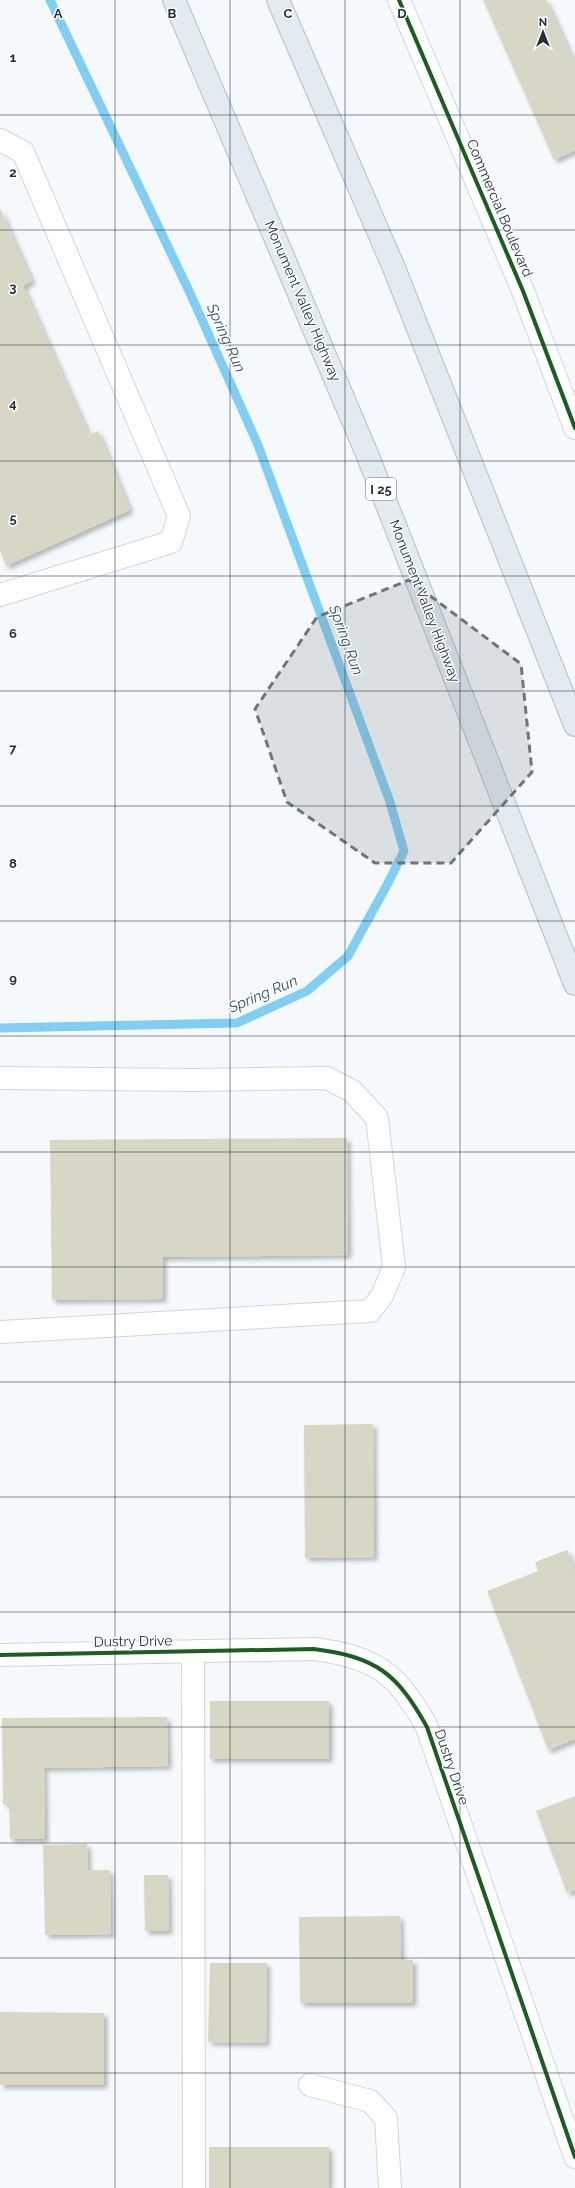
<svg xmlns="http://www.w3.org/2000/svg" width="575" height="2188" font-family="Raleway,sans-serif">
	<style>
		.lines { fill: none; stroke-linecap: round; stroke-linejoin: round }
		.stream { stroke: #82cef2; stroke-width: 9 }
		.building { fill: #d8d7c6; filter: url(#shadow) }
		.minor-casing { stroke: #cfd7dd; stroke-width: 24 }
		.highway-casing { stroke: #b3c0c7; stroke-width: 24 }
		.minor { stroke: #fefeff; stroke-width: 22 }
		.highway { stroke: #e1ebf0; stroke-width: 22 }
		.cycleway-casing { stroke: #fff; stroke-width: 6 }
		.cycleway { stroke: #1b5e20; stroke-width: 4 }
		.marked { fill: #6c777d; fill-opacity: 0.2; stroke: #6c777d; stroke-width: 3; stroke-dasharray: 8 5; stroke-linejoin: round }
		.grid { fill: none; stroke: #223139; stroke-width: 1; stroke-opacity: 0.55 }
		.labels { text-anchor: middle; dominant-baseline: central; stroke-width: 3; stroke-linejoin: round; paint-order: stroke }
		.shield { fill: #fff; stroke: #646f74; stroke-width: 1 }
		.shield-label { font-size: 13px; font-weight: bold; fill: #223139 }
		.street-label { font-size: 14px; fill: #223139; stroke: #fff }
		.water-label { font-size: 15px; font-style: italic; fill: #28546a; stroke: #fff }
		.grid-label { font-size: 13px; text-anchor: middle; font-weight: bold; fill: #223139; stroke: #fff; stroke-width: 3; stroke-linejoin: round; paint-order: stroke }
	</style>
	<defs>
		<filter id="shadow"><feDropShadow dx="3.5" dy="3.5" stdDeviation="2" flood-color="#0004"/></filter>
	</defs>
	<rect width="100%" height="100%" fill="#f6f9fc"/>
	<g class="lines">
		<path class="stream" d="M0,1028L237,1023L307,991L348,956L387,885L404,851L390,802L258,445L190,293L50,0"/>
	</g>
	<path class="building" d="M483,0H546L575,64V150L554,160Z
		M0,208L32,281L23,286L89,435L98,431L130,510L6,566L0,550Z
		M347,1138L348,1255L163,1257V1299L52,1300L50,1140Z
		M373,1424L374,1557L305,1558L304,1425Z
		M567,1550L575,1572V1739L548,1750L487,1591L538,1571L535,1562Z
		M210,1701H329V1759H210Z
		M167,1717L168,1766L44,1768L45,1839H10L9,1804H3L2,1718Z
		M575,1796V1890L567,1893L536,1811Z
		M87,1844L88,1870H110L111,1934L45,1935L43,1845Z
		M144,1875H168L169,1931H145Z
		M400,1916L401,1960H413V2003H300L299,1917Z
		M210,1963H267L266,2043L208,2042Z
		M0,2012L104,2013V2085H0Z
		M209,2147H329V2188H209Z"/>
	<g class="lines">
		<defs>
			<path id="minor" d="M399,0L523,291L575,428
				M0,140L23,152L179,516L171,542L0,595
				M0,1078L194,1080L327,1078L352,1091L377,1118L394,1267L382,1296L370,1311L0,1332
				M193,1651L194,2188
				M0,1655L314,1649C376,1657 397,1673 427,1727L575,2157
				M310,2085L370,2101L386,2118L390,2188"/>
			<path id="highway" d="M174,0L367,454L575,984
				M278,0L394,268L575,725"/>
		</defs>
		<use href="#minor" class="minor-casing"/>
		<use href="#highway" class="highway-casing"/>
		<use href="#minor" class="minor"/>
		<use href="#highway" class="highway"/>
		<defs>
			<path id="cycleway" d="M399,0L523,291L575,428
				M0,1655L314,1649C376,1657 397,1673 427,1727L575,2157"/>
		</defs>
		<use href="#cycleway" class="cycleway-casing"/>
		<use href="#cycleway" class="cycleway"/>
	</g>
	<path class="marked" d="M409,580L521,664L532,772L451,863H375L287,802L255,709L317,617Z"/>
	<path class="grid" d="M115,0V2188M230,0V2188M345,0V2188M460,0V2188M0,115H575M0,230H575M0,345H575M0,461H575M0,576H575M0,691H575M0,806H575M0,921H575M0,1036H575M0,1152H575M0,1267H575M0,1382H575M0,1497H575M0,1612H575M0,1727H575M0,1843H575M0,1958H575M0,2073H575"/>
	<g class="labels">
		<rect class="shield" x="366" y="478" width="30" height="22" rx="3"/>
		<g class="shield-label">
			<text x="381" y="489">I 25</text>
		</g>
		<g class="street-label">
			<text transform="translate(500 208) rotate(67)">Commercial Boulevard</text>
			<text transform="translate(303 301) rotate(67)">Monument Valley Highway</text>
			<text transform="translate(425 601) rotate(69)">Monument Valley Highway</text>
			<text transform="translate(133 1641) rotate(-1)">Dustry Drive</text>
			<text transform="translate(452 1767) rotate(71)">Dustry Drive</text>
		</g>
		<g class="water-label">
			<text transform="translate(226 338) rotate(66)">Spring Run</text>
			<text transform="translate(346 640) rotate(70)">Spring Run</text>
			<text transform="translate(263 994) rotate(-23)">Spring Run</text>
		</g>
	</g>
	<g class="grid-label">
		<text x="58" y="18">A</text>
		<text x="172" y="18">B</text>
		<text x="288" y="18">C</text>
		<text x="402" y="18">D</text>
		<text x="13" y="62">1</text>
		<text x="13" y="177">2</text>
		<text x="13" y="292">3</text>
		<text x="13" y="408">4</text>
		<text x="13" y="523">5</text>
		<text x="13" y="638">6</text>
		<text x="13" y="753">7</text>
		<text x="13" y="868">8</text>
		<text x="13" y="983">9</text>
	</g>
	<g transform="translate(543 32)" stroke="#ffffff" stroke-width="3" paint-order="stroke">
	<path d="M0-3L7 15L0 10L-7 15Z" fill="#223139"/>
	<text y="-6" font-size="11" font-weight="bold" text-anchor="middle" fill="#223139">N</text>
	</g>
</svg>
